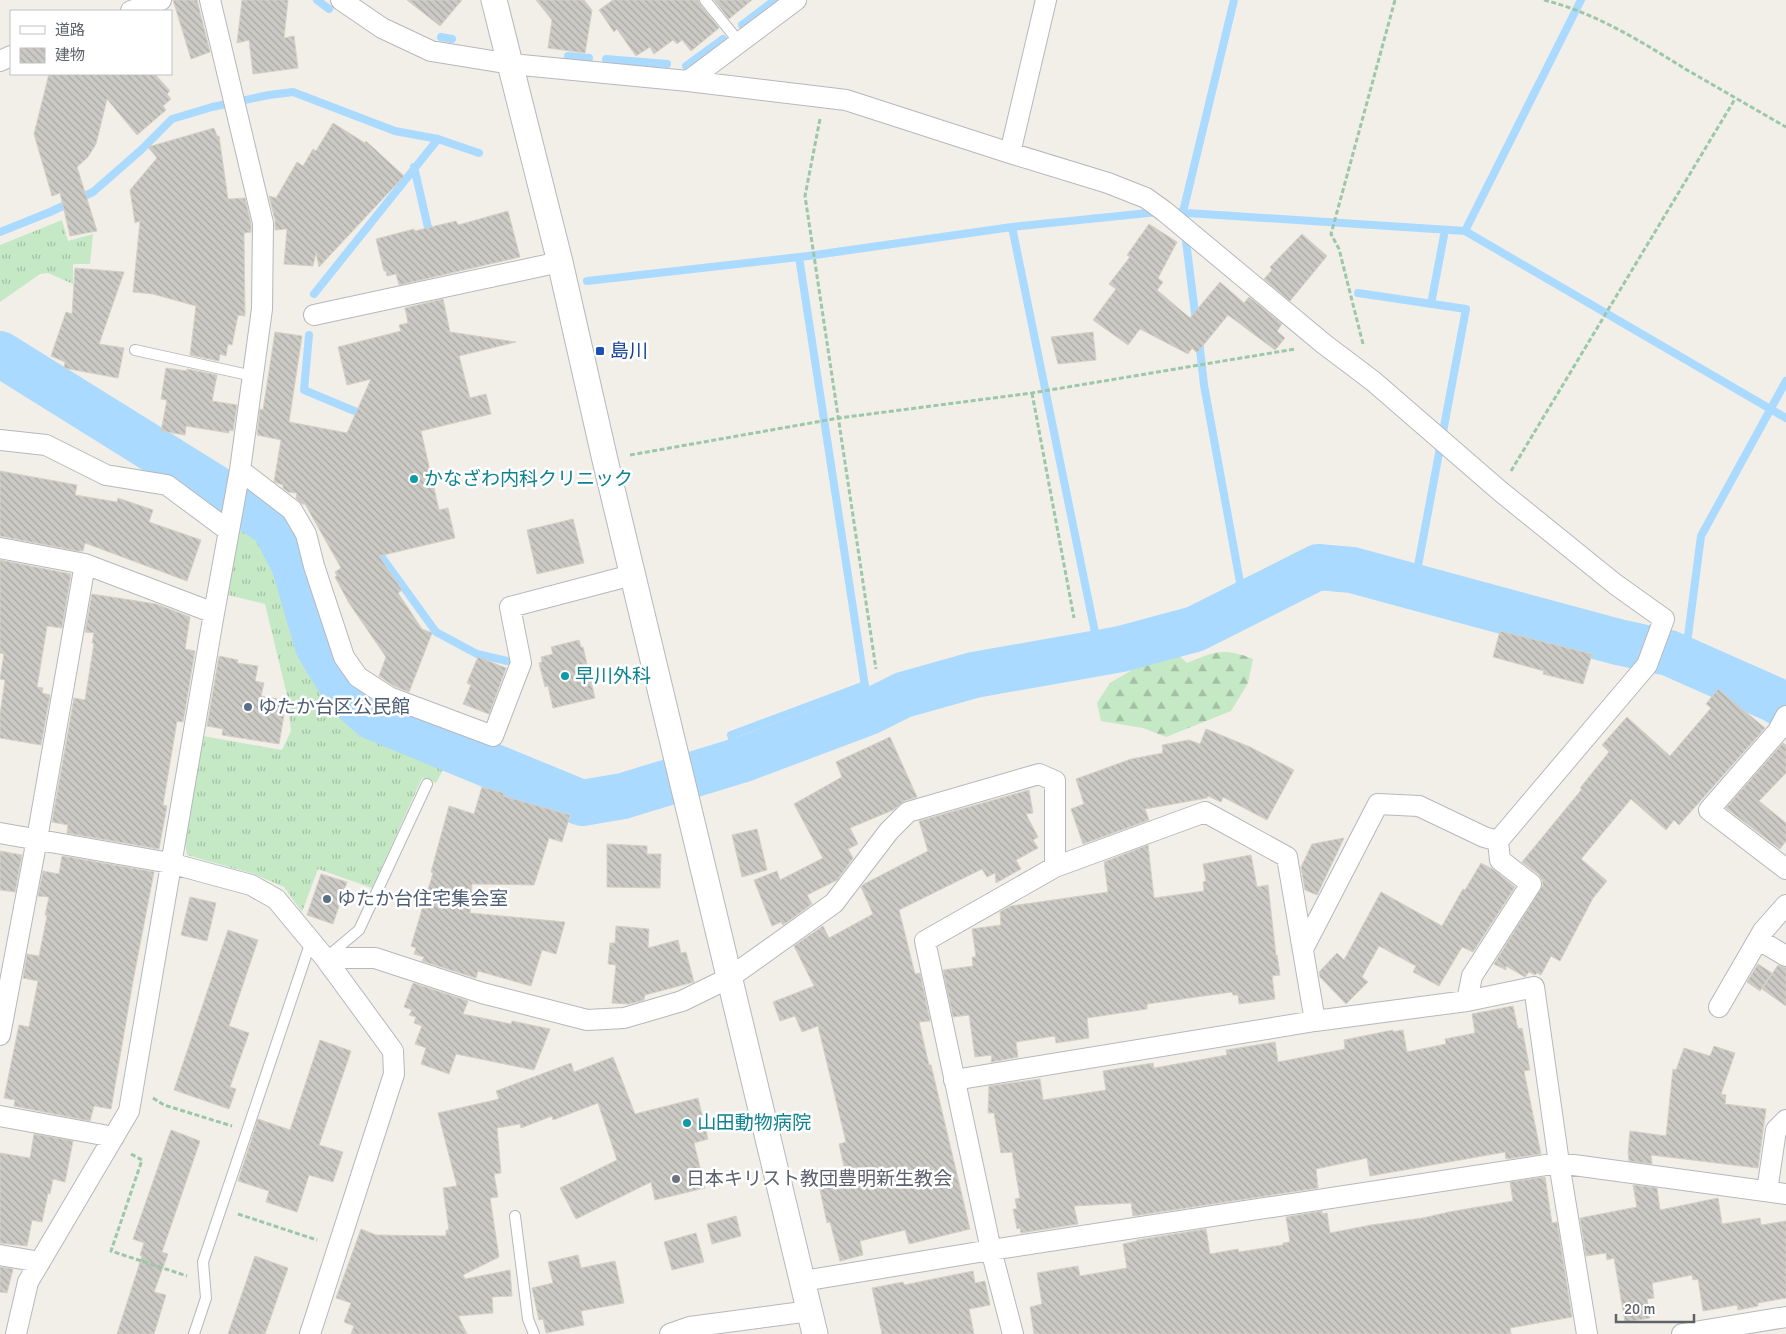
<svg xmlns="http://www.w3.org/2000/svg" width="1786" height="1334" font-family="Signika,'Noto Sans JP',sans-serif">
	<style>
		.grass { fill: url(#grass-tufts) }
		.forest { fill: url(#forest-firs) }
		.lines { fill: none; stroke-linecap: round; stroke-linejoin: round }
		.stream { stroke: #aadaff; stroke-width: 8 }
		.river { stroke: #aadaff; stroke-width: 46 }
		.building { fill: url(#building-back-hatch); stroke: #d6d1c6 }
		.service-casing { stroke: #b5b8bc; stroke-width: 12 }
		.minor-casing { stroke: #b5b8bc; stroke-width: 22 }
		.tertiary-casing { stroke: #b5b8bc; stroke-width: 27 }
		.path { stroke: #9cc7a9; stroke-width: 3; stroke-dasharray: 5 2.5; stroke-linecap: butt }
		.service { stroke: #fff; stroke-width: 10 }
		.minor { stroke: #fff; stroke-width: 20 }
		.tertiary { stroke: #fff; stroke-width: 25 }
		.transit-dot { fill: #1a4fb4; stroke: #fff; stroke-width: 2 }
		.culture-dot { fill: #0f9aa8; stroke: #fff; stroke-width: 2 }
		.service-dot { fill: #5c6f8a; stroke: #fff; stroke-width: 2 }
		.worship-dot { fill: #6b7280; stroke: #fff; stroke-width: 2 }
		.labels { text-anchor: middle; dominant-baseline: central; stroke-width: 5; stroke-linejoin: round; paint-order: stroke }
		.transit-label { font-size: 19px; fill: #164399; stroke: #fff; text-anchor: start }
		.culture-label { font-size: 19px; fill: #0d838f; stroke: #fff; text-anchor: start }
		.service-label { font-size: 19px; fill: #4e5e75; stroke: #fff; text-anchor: start }
		.worship-label { font-size: 19px; fill: #5b616d; stroke: #fff; text-anchor: start }
	</style>
	<defs>
		<pattern id="grass-tufts" width="24" height="20" patternUnits="userSpaceOnUse" patternTransform="scale(1.25)"><rect width="24" height="20" fill="#c5e8c5"/><path d="M3 7l-1-3M5 7V3M7 7l1-3M15 17l-1-3M17 17v-4M19 17l1-3" fill="none" stroke="#a3c0a4"/></pattern>
		<pattern id="forest-firs" width="22" height="20" patternUnits="userSpaceOnUse" patternTransform="scale(1.25)"><rect width="22" height="20" fill="#c5e8c5"/><path d="M5 1l3.5 6h-7zM16 11l3.5 6h-7z" fill="#a3c0a4"/></pattern>
		<pattern id="building-back-hatch" width="6" height="6" patternUnits="userSpaceOnUse" patternTransform="scale(1.25)"><rect width="6" height="6" fill="#cccac5"/><path d="M-1 5l2 2M0 0l6 6M5-1l2 2" fill="none" stroke="#a9a8a4"/></pattern>
	</defs>
	<rect width="100%" height="100%" fill="#f1efe8"/>
	<path class="grass" d="M62,220L68,241L93,234L90,264H73V284L48,273L40,274L0,302V245Z
		M242,514L263,532L277,558L298,621L309,665L326,699L344,719L446,764L436,783L422,778L372,888L318,869L302,912L284,887L254,874L187,855L185,842L203,736L282,750L291,731L287,695L265,604L228,595Z"/>
	<path class="forest" d="M1174,651L1187,663C1215,652 1223,647 1253,659L1248,683L1231,711L1166,737L1143,728L1101,721L1097,703L1110,683L1142,664Z"/>
	<g class="lines">
		<path class="stream" d="M317,0L329,9
			M742,25L775,0
			M441,37L452,39
			M568,56L589,58
			M606,59L667,64
			M686,66L723,39
			M414,167L430,236
			M1172,212L1465,231L1786,418
			M1183,217V212L1234,0
			M1012,227L1099,652
			M1465,231L1581,0
			M0,232L50,212L93,192L141,150L172,119L212,107L269,95L293,92L395,131L438,139L479,153
			M1185,233L1196,321
			M799,257L869,712
			M587,281L808,256L1012,227L1158,212
			M1358,293L1466,309L1414,587
			M314,294L438,139
			M1431,304L1445,230
			M309,335L304,390L364,415
			M1199,340L1204,385L1244,604
			M376,549L436,632L477,654L507,661
			M1685,659L1701,536L1786,381
			M739,760L731,735L865,685"/>
		<path class="river" d="M0,354L273,524L294,564L318,646L347,694L373,717L582,803L623,796L744,759L869,712L903,695L974,675L1121,649L1195,629L1318,567L1352,570L1618,642L1669,653L1775,700L1786,707"/>
	</g>
	<path class="building" d="M173,0H197L210,52L191,59Z
		M242,0H288L284,38L294,36L298,68L253,74L249,40L237,43Z
		M407,0H462L440,26Z
		M536,0H584L592,10L585,53L548,48L552,20Z
		M613,0H698L700,4L719,28L691,51L682,40L677,44L673,40L654,54L650,47L636,56L617,29L614,32L599,10Z
		M714,0H752L729,19Z
		M49,74H155L170,91L167,94L171,99L163,106L166,110L137,135L107,99L96,144L88,157L77,167L97,231L70,236L60,193L52,196L34,134Z
		M333,123L365,143L366,141L404,176L319,267L316,253L313,266L284,264L287,229L275,230V220L269,196L276,198L297,162L303,166L313,149L316,151Z
		M214,128L217,136H219L228,199L245,198L251,224V232L244,233L245,316L238,315L232,345L228,344L226,356L220,354L219,361L190,355L196,306L153,294L133,292L140,221L135,223L130,190L157,158L148,147Z
		M508,211L520,257L399,285L396,274L387,276L386,271H384L376,239L414,229L415,231L456,221L458,225Z
		M1149,224L1177,242L1158,278L1163,282L1157,290L1190,318L1220,282L1244,303L1249,297L1282,324L1277,331L1285,338L1275,350L1228,315L1197,353L1192,348L1188,354L1140,329L1128,345L1093,320L1116,289L1109,284L1130,257L1127,255Z
		M1302,234L1327,256L1290,301L1264,279L1272,270L1270,267Z
		M75,268L124,272L99,344L124,348L118,378L64,368L65,362L51,356L66,312L72,314Z
		M443,299L450,332L516,342L459,356L470,398L486,394L491,414L421,431L439,510L448,508L455,538L379,556L402,590L398,593L422,629L432,633L409,692L394,686L379,676L386,657L349,603L335,577L337,576L335,572L341,568L340,566L305,504H302L296,498L297,493L288,492L283,488V485L274,482L281,440L257,435L260,409L263,410L275,332L302,336L289,422L347,433L371,379L347,385L338,347L401,331L399,325L408,323L405,308Z
		M1093,332L1096,360L1058,364L1051,337Z
		M166,368L187,371V369L217,375L212,401L237,405L233,431L229,430V433L186,426L185,435L161,431L167,400L161,399Z
		M0,471L77,485L75,495L117,502L118,498L153,510L149,522L201,540L187,581L85,543L83,551H78L0,536Z
		M573,519L584,563L537,574L527,530Z
		M0,560L71,574L62,628L47,626L37,687L43,688L42,693L50,695L41,745L0,738V714L5,680L0,679L4,654L0,653Z
		M92,594L156,604L190,617L185,649L195,651L183,722L177,721L163,805L167,806L159,849L67,833L68,825L52,822L74,698L85,700L94,643H92L94,633L85,632Z
		M1500,631L1592,654L1583,684L1543,674L1544,671L1493,657Z
		M579,640L581,647H583L595,698L553,708L548,686L545,687L539,663L542,662L541,657L553,654L551,647Z
		M219,656L238,660L237,663L258,666L255,681L264,683L261,696L283,700L281,714L284,715L279,744L222,735L223,729L207,726Z
		M478,657L506,668L489,714L463,704L471,685L467,683Z
		M1718,689L1765,728L1679,825L1674,820L1666,830L1631,799L1581,859L1607,881L1593,898L1560,961L1551,956L1541,975L1537,973L1535,975L1529,972L1525,977L1506,966V970L1494,964L1543,885L1542,880L1539,875L1522,862L1582,789L1580,788L1609,752L1602,745L1627,717L1670,756L1711,708L1706,704Z
		M1206,729L1250,747L1294,770L1267,820L1223,797L1221,802L1208,796L1207,798L1145,809L1149,820L1083,844L1071,809L1084,804L1076,779L1131,759L1163,753L1162,745L1189,740L1200,744Z
		M890,737L917,797L904,801L893,810L850,828L858,844L848,849L853,858L837,880L807,895L812,904L783,925L781,922L772,926L754,880L777,871L780,880L823,858L794,804L842,777L836,762Z
		M1783,743L1786,745V773L1759,801L1786,823V841L1780,849L1726,808Z
		M482,787L504,793L503,796L570,815L562,842L549,838L534,885L472,884L470,913L565,922L556,954L542,950L531,986L478,971L476,978L422,961L424,957L414,954L416,948L411,946L433,873L431,872L449,806L474,814Z
		M1029,790L1033,813L1026,814L1038,837L1033,840L1038,848L1016,860L1021,869L996,883L995,873L987,877L982,869L899,910L915,974L920,973L930,1021L919,1022L929,1065H931L970,1229L909,1244L905,1230L860,1241L863,1255L840,1261L830,1222L827,1223L817,1176L845,1171L839,1144L846,1142L818,1026L802,1032L795,1016L780,1021L773,1002L814,986L794,946L823,926L829,938L873,914L861,887L864,884L928,851L919,821Z
		M757,829L767,870L742,877L732,835Z
		M1344,838L1317,895L1305,890L1301,867L1312,844Z
		M607,844L647,846V854H661L660,888L607,887Z
		M1148,845L1154,898L1204,891L1203,882L1206,881L1203,864L1251,855L1257,887L1268,885L1276,955H1277L1280,975L1272,976L1275,999L1239,1004L1238,995H1233L1232,992L1147,1004V1009L1087,1018L1089,1038L1056,1043L1055,1036L1016,1042L1018,1057L991,1062L992,1055L975,1057L969,1015L953,1017L943,970L973,966L972,957H976L972,929L1001,925L1000,912L1011,906L1108,892L1104,862Z
		M0,851L22,855L15,892L0,890Z
		M62,856L154,872L133,981L111,1109L94,1106L90,1121L14,1106L15,1100L4,1098L19,1025L29,1027L38,981L23,978L27,954L39,956L47,916L45,915L49,897L38,896L43,871L59,874Z
		M1481,863L1494,870L1515,887L1473,952L1462,947L1439,986L1413,972L1416,966L1379,946L1362,977L1368,982L1346,1004L1320,977L1319,972L1337,953L1344,960L1381,892L1442,926L1463,889L1465,890Z
		M321,874L347,882L333,924L307,915Z
		M190,897L216,903L207,941L181,935Z
		M616,926L649,929L648,948L678,940L681,953L686,952L694,982L645,995L644,1000L629,1004L612,1003L616,965L608,964L610,943H615Z
		M228,930L258,940L229,1026L249,1033L230,1087L236,1089L229,1109L174,1090Z
		M1758,964L1772,973L1760,991L1747,982Z
		M1778,965L1786,968V1006L1762,989Z
		M413,983L468,1001L463,1014L511,1024L512,1021L550,1029L534,1070L456,1054L449,1074L421,1064L426,1048L415,1044L422,1026L414,1023L416,1017L409,1015L412,1010L404,1007Z
		M1513,1006L1518,1029L1522,1028L1530,1070L1524,1071L1541,1154L1506,1159L1505,1152L1370,1176L1367,1158L1316,1169L1318,1188L1133,1216L1131,1203L1074,1206L1078,1224L1021,1233L1020,1228L1017,1229L1013,1209H1017L1015,1199L1020,1198L1012,1152L1001,1153L994,1113H988L989,1086L1040,1079L1043,1100L1106,1090L1103,1071L1153,1063L1154,1068L1227,1055L1226,1050L1275,1042L1278,1062L1345,1049L1344,1040L1393,1030V1032L1403,1030L1407,1052L1446,1044L1445,1039L1475,1033L1472,1014Z
		M320,1040L351,1051L319,1145L343,1152L333,1182L309,1175L297,1212L266,1202L269,1191L238,1181L258,1119L290,1130Z
		M1714,1046L1735,1053L1721,1094L1726,1095L1725,1104L1766,1109L1758,1168L1651,1155L1652,1164L1629,1161L1628,1152L1630,1131L1666,1136L1673,1069L1676,1070L1684,1048L1710,1056Z
		M613,1057L635,1114L698,1098L708,1139L694,1143L705,1188L655,1200L651,1182L576,1219L560,1188L617,1160L598,1103L553,1120L552,1116L521,1128L520,1124L497,1128L501,1173L494,1174L498,1197L490,1198L499,1257L463,1275L465,1279L510,1270L512,1296L492,1297L493,1313L458,1316L467,1334H351L354,1326L344,1322L351,1303L336,1298L361,1229L376,1235L446,1236V1230H449L443,1188L457,1186L438,1113L499,1099L496,1091L571,1063L574,1072Z
		M171,1130L200,1141L162,1252L168,1254L154,1292L166,1295L154,1334H117L142,1256L140,1255L144,1243L133,1239Z
		M34,1134L73,1141L65,1182L53,1179L50,1194L48,1193L42,1222L32,1220L27,1246L0,1243V1153L30,1158Z
		M1545,1177L1552,1223L1557,1222L1572,1317L1510,1328L1511,1334H1034L1030,1307L1042,1304L1037,1273L1078,1266L1080,1276L1127,1268L1123,1244L1137,1241V1240L1206,1229L1210,1254L1238,1249L1239,1252L1283,1245V1243L1290,1242L1286,1217L1322,1211V1214L1327,1213L1330,1233L1371,1225L1423,1218L1449,1212L1513,1201L1510,1182Z
		M1633,1185L1657,1188L1660,1210L1718,1198L1722,1224L1760,1218L1761,1225L1786,1221V1298L1758,1303V1306L1738,1310L1737,1305L1703,1311L1698,1279L1693,1280L1692,1275L1652,1283L1654,1298L1647,1299L1650,1318L1625,1322L1614,1258L1607,1260L1606,1253L1586,1256L1580,1218L1637,1207Z
		M736,1216L741,1236L712,1244L707,1224Z
		M696,1233L704,1262L672,1270L664,1242Z
		M578,1255L581,1268L615,1261L624,1303L581,1311L584,1325L546,1333L543,1319L539,1320L532,1288L553,1283L548,1262Z
		M255,1256L288,1268L265,1334H228Z
		M0,1267L13,1269L7,1293L0,1292Z
		M973,1271L975,1283L985,1281L990,1305L969,1309L974,1334H882L872,1288L903,1282L904,1285Z"/>
	<g class="lines">
		<defs>
			<path id="service" d="M705,0L740,43
				M135,350L253,376
				M328,956L359,930L427,784
				M515,1216L528,1319L534,1334
				M194,1334L206,1298L203,1262L311,941"/>
			<path id="minor" d="M341,0L382,28L431,51L511,64L688,81L846,100L1010,153L1108,183L1146,198L1164,211L1324,344L1373,381L1500,491L1615,584L1664,619L1647,665L1498,841L1500,860L1531,884L1472,976L1467,1001
				M131,11L161,0
				M0,61L11,56
				M688,81L796,0
				M1010,153L1046,0
				M314,315L560,262
				M0,440L46,445L106,475L167,485L229,531
				M240,470L292,510L306,534L314,566L344,657L358,677L389,697L493,736L521,663L510,607L632,575
				M0,548L85,564L214,613
				M1786,716L1778,731L1709,810L1786,869
				M0,833L170,863L251,885L276,899L325,958L393,1051L394,1074L310,1334
				M1759,940L1786,956
				M1303,949L1378,804L1419,806L1484,837L1498,841
				M325,958H375L482,993L587,1020L624,1018L682,1001L729,978L834,903L889,831L908,812L1039,774L1055,781V867
				M1719,1007L1763,931L1786,905
				M0,1035L37,839L85,564
				M954,1080L1315,1021L1467,1001L1534,987L1559,1163L1587,1334
				M0,1116L114,1137
				M1767,1191L1776,1130L1786,1120
				M0,1255L40,1262
				M803,1281L991,1250L1559,1163L1786,1194
				M16,1334L28,1282L129,1111L214,613L240,470L262,309L263,223L210,0
				M670,1334L690,1327L810,1311
				M1013,1334L991,1250L925,941L1055,867L1205,812L1287,857L1315,1021
				M1682,1334L1786,1317"/>
			<path id="tertiary" d="M494,0L560,262L605,460L815,1334"/>
		</defs>
		<use href="#service" class="service-casing"/>
		<use href="#minor" class="minor-casing"/>
		<use href="#tertiary" class="tertiary-casing"/>
		<path class="path" d="M1544,0C1596,13 1642,42 1687,70C1720,89 1753,108 1786,127
			M820,119L805,196L876,669
			M1363,344L1339,249L1331,234L1395,0
			M1032,393L1074,618
			M630,455L839,418L1032,393L1295,349
			M1511,471L1735,99
			M153,1098L164,1105L232,1126
			M131,1154L142,1160L111,1251L187,1276
			M238,1214L317,1240"/>
		<use href="#service" class="service"/>
		<use href="#minor" class="minor"/>
		<use href="#tertiary" class="tertiary"/>
	</g>
	<rect class="transit-dot" x="595" y="346" width="10" height="10" rx="2.5"/>
	<g class="culture-dot">
		<circle cx="414" cy="479" r="5"/>
		<circle cx="565" cy="676" r="5"/>
		<circle cx="687" cy="1123" r="5"/>
	</g>
	<g class="service-dot">
		<circle cx="248" cy="707" r="5"/>
		<circle cx="327" cy="899" r="5"/>
	</g>
	<circle class="worship-dot" cx="676" cy="1179" r="5"/>
	<g class="labels">
		<g class="transit-label">
			<text x="610" y="351">島川</text>
		</g>
		<g class="culture-label">
			<text x="424" y="479">かなざわ内科クリニック</text>
			<text x="575" y="676">早川外科</text>
			<text x="697" y="1123">山田動物病院</text>
		</g>
		<g class="service-label">
			<text x="258" y="707">ゆたか台区公民館</text>
			<text x="337" y="899">ゆたか台住宅集会室</text>
		</g>
		<g class="worship-label">
			<text x="686" y="1179">日本キリスト教団豊明新生教会</text>
		</g>
	</g>
	<rect x="10" y="10" width="162" height="65" fill="#ffffff" stroke="#bfc1c3"/>
	<rect x="20" y="26" width="25" height="8" fill="#ffffff" stroke="#bfc1c3"/>
	<text x="55" y="35" font-size="15" fill="#5f6368">道路</text>
	<rect x="20" y="48" width="25" height="15" fill="url(#building-back-hatch)" stroke="#bfc1c3"/>
	<text x="55" y="60" font-size="15" fill="#5f6368">建物</text>
	<path d="M1616 1314v8h78v-8" fill="none" stroke="#5f6368" stroke-width="2.5"/>
	<text x="1624" y="1314" font-size="15" fill="#5f6368" stroke="#ffffff" stroke-width="4" paint-order="stroke">20 m</text>
</svg>
